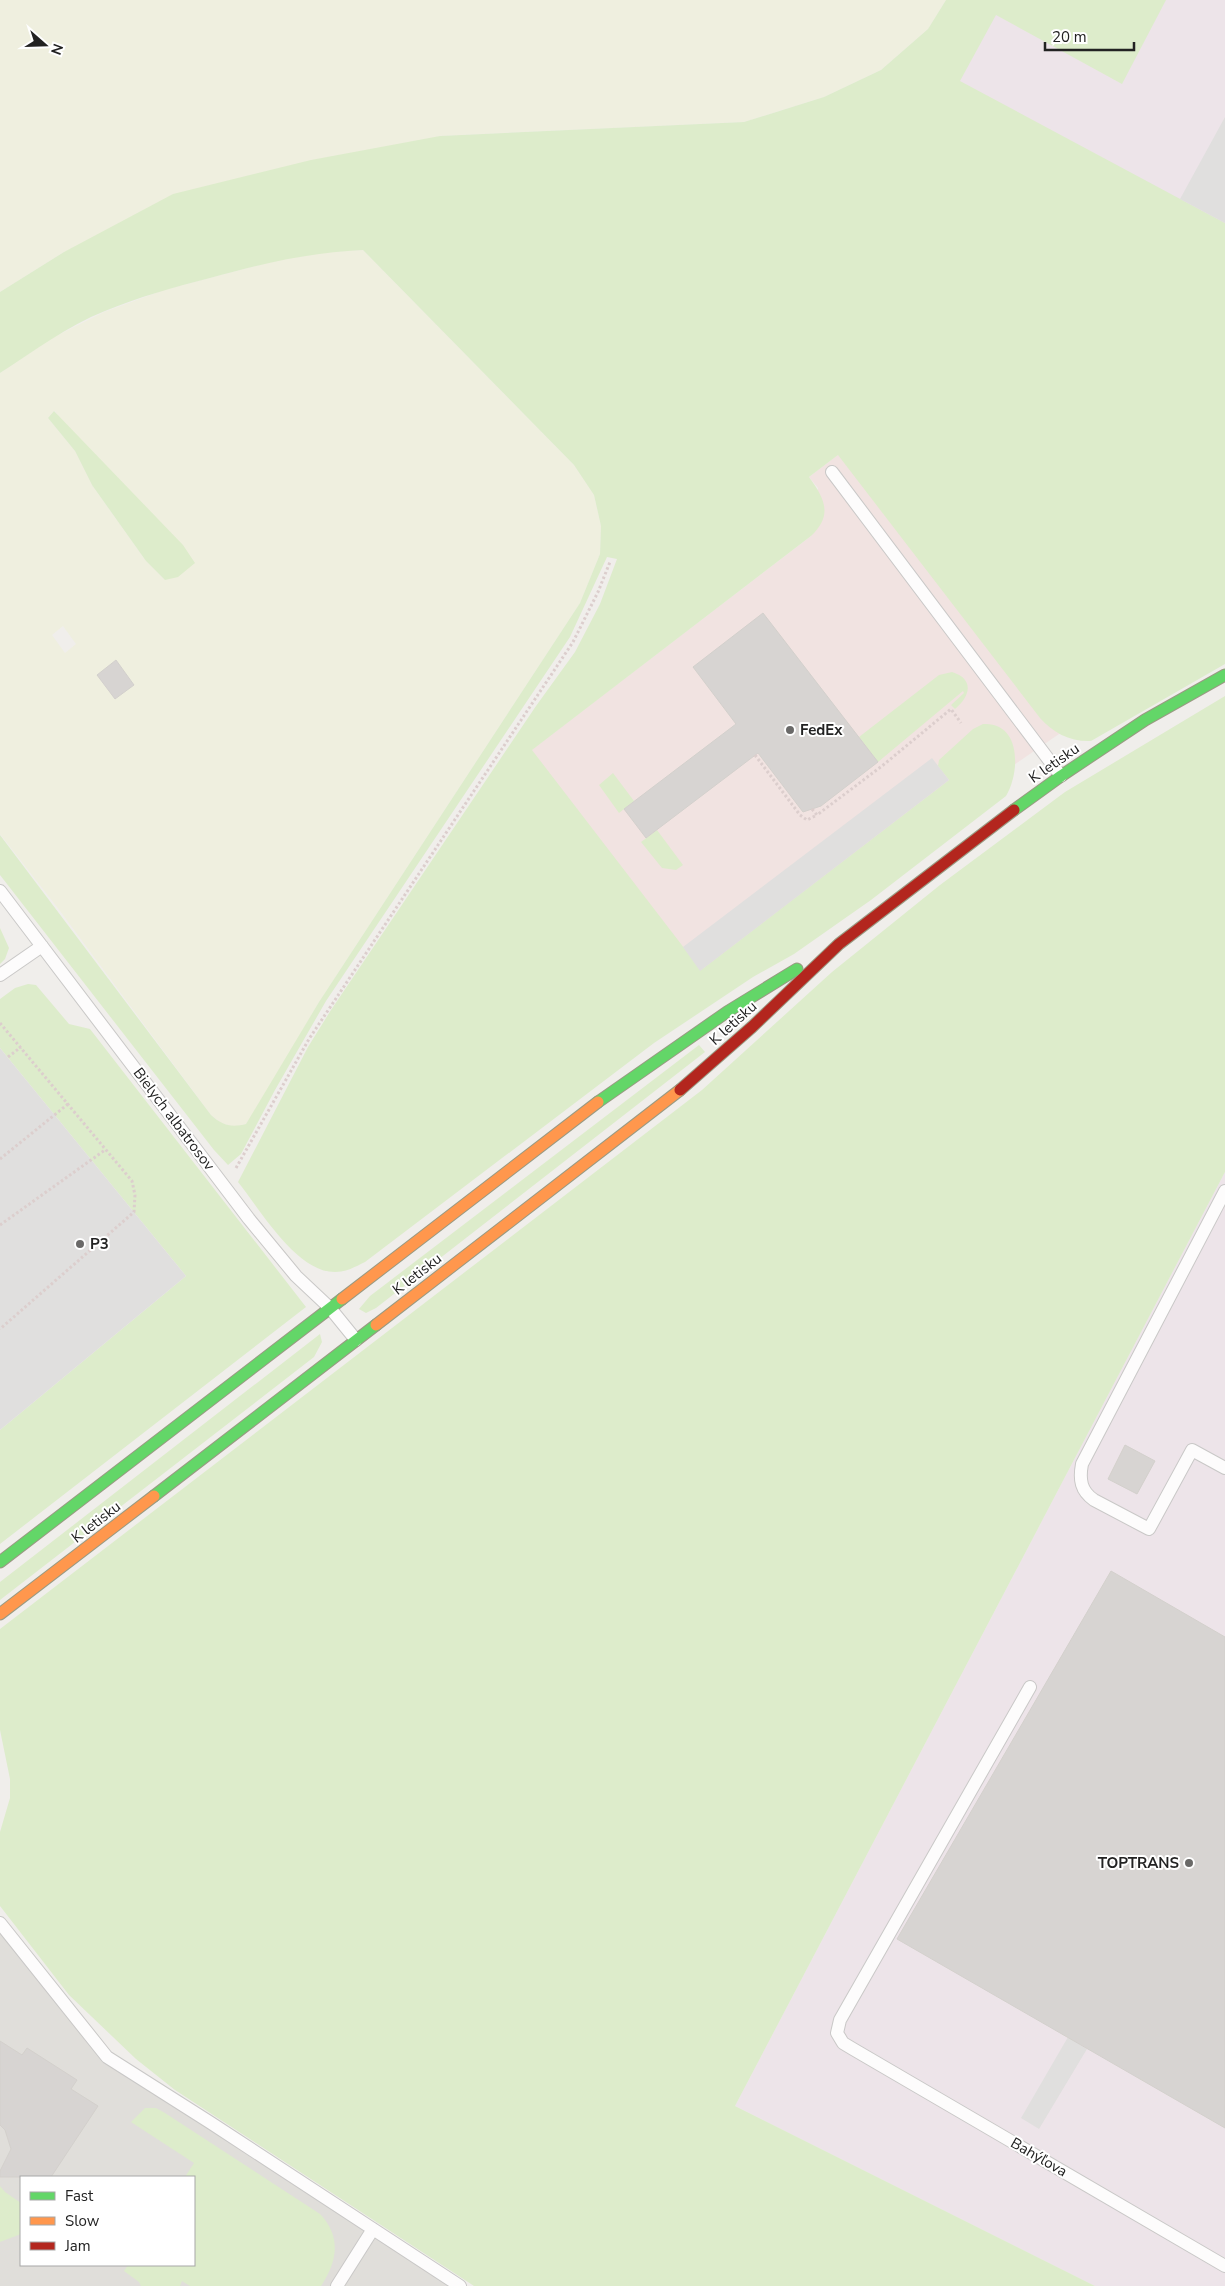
<svg xmlns="http://www.w3.org/2000/svg" width="1225" height="2286" font-family="'Nunito Sans',sans-serif">
	<style>
		.commercial { fill: #f1e3e1 }
		.industrial { fill: #ede4e9 }
		.airport { fill: #e0deda; fill-rule: evenodd }
		.farmland { fill: #efefdf; fill-rule: evenodd }
		.grass { fill: #ddeccb }
		.parking { fill: #e0dfde }
		.building { fill: #d7d4d2; stroke: #d3d0cc }
		.lines { fill: none; stroke-linecap: round; stroke-linejoin: round }
		.lane-casing { stroke: #c9c8c7; stroke-width: 14 }
		.fast-casing { stroke: #999a82; stroke-width: 13 }
		.slow-casing { stroke: #999a82; stroke-width: 13 }
		.jam-casing { stroke: #999a82; stroke-width: 13 }
		.path { stroke: #dccecd; stroke-width: 3; stroke-dasharray: 2.5 2.5; stroke-linecap: butt }
		.lane { stroke: #fdfcfc; stroke-width: 12 }
		.fast { stroke: #63d668; stroke-width: 11 }
		.slow { stroke: #ff974d; stroke-width: 11 }
		.jam { stroke: #b3261e; stroke-width: 11 }
		.poi-dot { fill: #6a6968; stroke: #fff; stroke-width: 2 }
		.labels { text-anchor: middle; dominant-baseline: central; stroke-width: 4; stroke-linejoin: round; paint-order: stroke }
		.poi-label { font-size: 15px; font-weight: bold; fill: #222; stroke: #fff; text-anchor: start }
		.street-label { font-size: 15px; fill: #222; stroke: #fff }
	</style>
	<rect width="100%" height="100%" fill="#f0eeeb"/>
	<path class="commercial" d="M847,448L1078,721L938,817L703,986L526,754L811,536L818,488L809,477Z"/>
	<path class="industrial" d="M988,0H1225V251L936,99Z
		M1225,1172V2286H1095L735,2106Z"/>
	<path class="airport" d="M0,1923L107,2057L460,2286H0ZM21,2177H194V2265H21Z"/>
	<path class="farmland" d="M0,0H946L928,29L881,70L824,97L744,122L440,136L64,252L0,292Z
		M363,250L574,465L594,495L601,526L600,554L580,603L319,1002L256,1110L246,1124L234,1127L221,1123L211,1115L60,911L0,834V373L52,338L104,312L164,290L282,259L325,252ZM54,411H55L165,580L146,561L92,485L75,451L48,418ZM63,626L76,644L65,653L52,635ZM116,660L134,685L115,699L101,681L110,674L106,668Z"/>
	<path class="grass" d="M946,0H1166L1122,84L996,15L960,81L1225,223V664L1091,741C1071,742 1053,733 1040,718L838,455L809,477C825,499 833,515 811,536L532,750L701,970L949,780L938,766L939,760L973,729L983,724C1022,722 1020,773 1006,796L871,900L794,954L753,977L654,1043L365,1262C355,1267 346,1272 335,1272C296,1272 260,1209 238,1182L308,1047L331,1010L536,706L575,652L600,604L617,559L607,557L570,637L326,1001L275,1090L241,1154L228,1165L214,1150L0,875V835L211,1115C222,1125 231,1128 246,1124L319,1002L580,603L600,554L601,526L594,495L574,465L363,250C307,253 264,263 210,278C174,287 139,297 105,311C67,326 34,351 0,373V292L64,252L173,194L311,160L440,136L744,122L824,97L881,70L928,29Z
		M54,411L183,545L195,563L178,577L165,580L146,561L92,485L75,451L48,418Z
		M952,672C975,679 970,697 955,709L951,705L964,693L963,691L878,762L859,737L939,675Z
		M1225,696V1172L735,2106L1095,2286H474L175,2090L136,2059L69,1995L0,1906V1832L10,1798V1779L0,1730V1629L702,1090L832,972L940,885L1065,792Z
		M613,773L634,801L619,813L599,785Z
		M657,830L683,865L676,870L662,868L641,842Z
		M0,928L9,948L5,959L0,964Z
		M28,984L36,985L69,1024L90,1029L306,1307L0,1544V1430L186,1276L0,1048V999L15,988Z
		M699,1045L705,1052L376,1308L366,1313L359,1309L370,1296Z
		M320,1334L322,1342L314,1357L0,1600V1582Z
		M145,2108H156L165,2113L320,2214C342,2237 337,2262 321,2286H190L182,2281L180,2286H141L139,2282L124,2271L128,2265H194V2177H185L194,2163L131,2122Z
		M0,2186L5,2192L21,2203V2234L0,2242Z"/>
	<path class="parking" d="M1225,117V223L1180,199Z
		M932,758L949,780L700,971L683,947Z
		M0,1048L186,1276L0,1430Z
		M1068,2037L1087,2049L1039,2129L1021,2118Z"/>
	<path class="building" d="M763,613L878,762L821,806L803,812L758,753L646,838L624,809L736,724L693,667Z
		M116,660L134,685L115,699L97,675Z
		M1125,1445L1155,1461L1137,1494L1108,1479Z
		M1111,1571L1225,1637V2128L897,1939Z
		M0,2041L22,2055L27,2048L77,2080L71,2089L98,2106L51,2177H0V2171L11,2149L5,2130L0,2125Z"/>
	<g class="lines">
		<defs>
			<path id="lane" d="M832,472L1061,776
				M0,891L249,1219L296,1276L330,1308L356,1340
				M0,975L42,946
				M1225,1191L1082,1464C1079,1480 1081,1491 1094,1500L1149,1529L1192,1450L1225,1468
				M1030,1687L840,2020L837,2033L843,2043L853,2049L1225,2266
				M0,1923L107,2057L211,2123L460,2286
				M337,2286L373,2229"/>
			<path id="fast" d="M1014,810L1061,776L1145,720L1225,675
				M598,1102L727,1012L797,969
				M154,1496L376,1325
				M0,1562L342,1299"/>
			<path id="slow" d="M342,1299L598,1102
				M376,1325L680,1090
				M0,1614L154,1496"/>
			<path id="jam" d="M680,1090L752,1027L839,944L1014,810"/>
		</defs>
		<use href="#lane" class="lane-casing"/>
		<use href="#fast" class="fast-casing"/>
		<use href="#slow" class="slow-casing"/>
		<use href="#jam" class="jam-casing"/>
		<path class="path" d="M755,755L800,815L807,820L817,815
			M812,809L817,815L882,766L951,709L961,723
			M0,1023L132,1181L135,1195L134,1212L0,1329
			M8,1057L21,1047
			M0,1159L68,1104
			M236,1168L309,1039L573,642L598,592L610,562
			M0,1225L105,1150"/>
		<use href="#lane" class="lane"/>
		<use href="#fast" class="fast"/>
		<use href="#slow" class="slow"/>
		<use href="#jam" class="jam"/>
	</g>
	<g class="poi-dot">
		<circle cx="790" cy="730" r="5"/>
		<circle cx="80" cy="1244" r="5"/>
		<circle cx="1189" cy="1863" r="5"/>
	</g>
	<g class="labels">
		<g class="poi-label">
			<text x="800" y="730">FedEx</text>
			<text x="90" y="1244">P3</text>
			<text x="1179" y="1863" text-anchor="end">TOPTRANS</text>
		</g>
		<g class="street-label">
			<text transform="translate(1054 763) rotate(-35)">K letisku</text>
			<text transform="translate(733 1023) rotate(-42)">K letisku</text>
			<text transform="translate(174 1119) rotate(53)">Bielych albatrosov</text>
			<text transform="translate(417 1274) rotate(-38)">K letisku</text>
			<text transform="translate(96 1522) rotate(-38)">K letisku</text>
			<text transform="translate(1039 2157) rotate(30)">Bahýľova</text>
		</g>
	</g>
	<rect x="20" y="2176" width="175" height="90" fill="#ffffff" stroke="#a7a7a7"/>
	<rect x="30" y="2192" width="25" height="8" fill="#63d668" stroke="#a7a7a7"/>
	<text x="65" y="2201" font-size="15" fill="#222222">Fast</text>
	<rect x="30" y="2217" width="25" height="8" fill="#ff974d" stroke="#a7a7a7"/>
	<text x="65" y="2226" font-size="15" fill="#222222">Slow</text>
	<rect x="30" y="2242" width="25" height="8" fill="#b3261e" stroke="#a7a7a7"/>
	<text x="65" y="2251" font-size="15" fill="#222222">Jam</text>
	<g transform="translate(45 45) rotate(110)" stroke="#ffffff" stroke-width="4" paint-order="stroke">
	<path d="M0-4L9 19L0 12L-9 19Z" fill="#222222"/>
	<text y="-8" font-size="14" font-weight="bold" text-anchor="middle" fill="#222222">N</text>
	</g>
	<path d="M1045 42v8h89v-8" fill="none" stroke="#222222" stroke-width="2.5"/>
	<text x="1052" y="42" font-size="15" fill="#222222" stroke="#ffffff" stroke-width="4" paint-order="stroke">20 m</text>
</svg>
